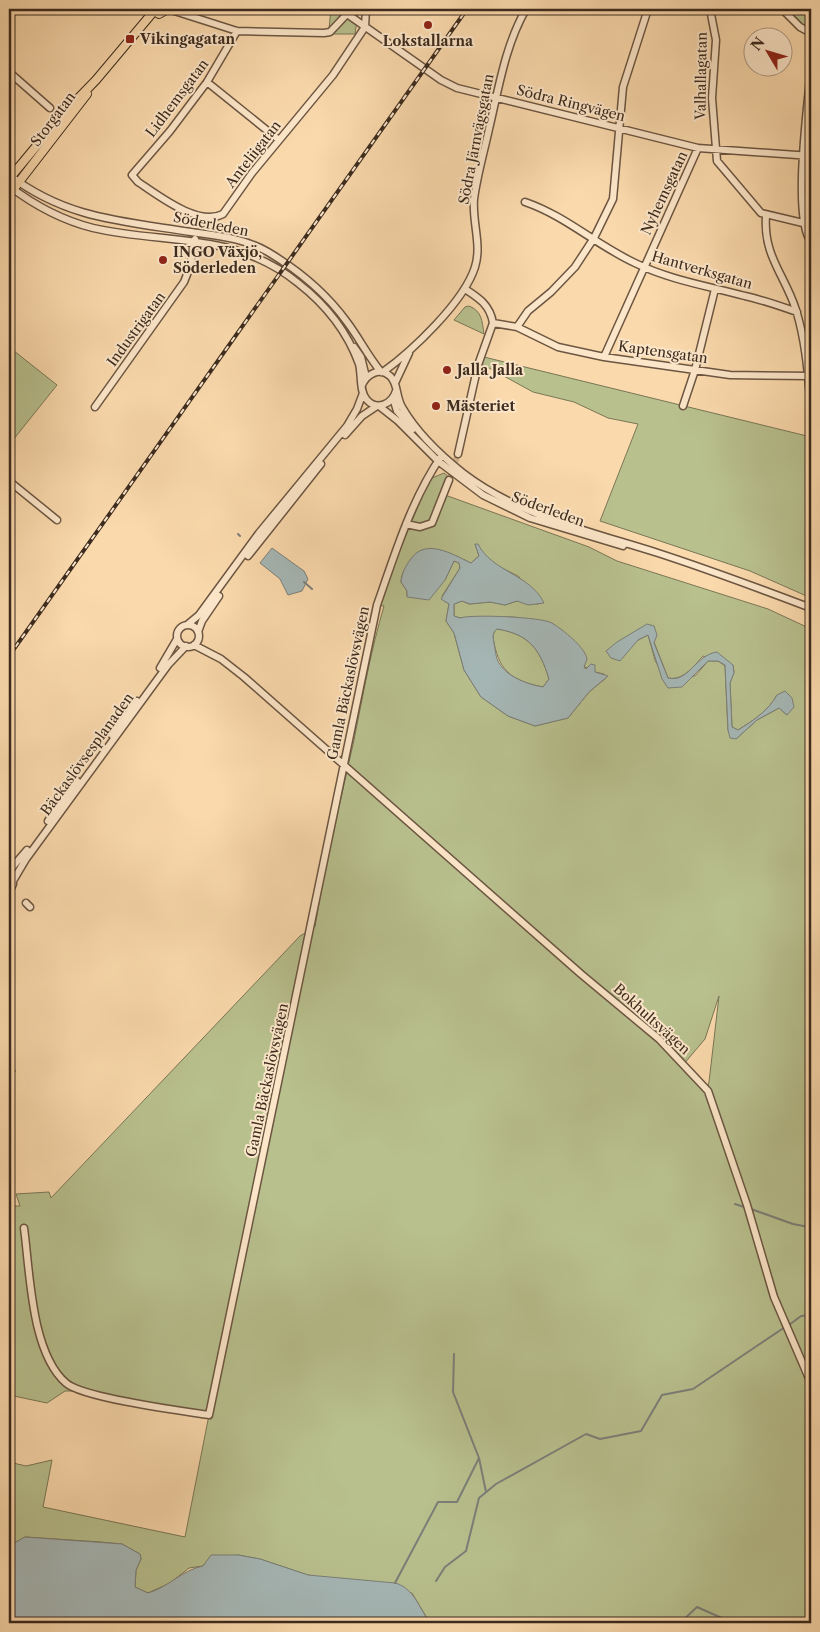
<svg xmlns="http://www.w3.org/2000/svg" width="820" height="1632" font-family="'Libre Caslon Text',serif">
	<style>
		.green { fill: #b8c08e; stroke: #7a7656; fill-rule: evenodd }
		.water { fill: #a5b7b6; stroke: #7b7f79; fill-rule: evenodd }
		.lines { fill: none; stroke-linecap: round; stroke-linejoin: round }
		.stream { stroke: #7b7f79; stroke-width: 2 }
		.minor-tunnel { stroke: #d4b690; stroke-width: 6; stroke-dasharray: 6 3; stroke-linecap: butt }
		.minor-casing { stroke: #6c5642; stroke-width: 9 }
		.major-casing { stroke: #3c2b1e; stroke-width: 10 }
		.minor { stroke: #fce6c9; stroke-width: 6 }
		.major { stroke: #fad9ac; stroke-width: 8 }
		.rail-casing { stroke: #3c2b1e; stroke-width: 4 }
		.rail { stroke: #fce6c9; stroke-width: 2; stroke-dasharray: 5.5; stroke-linecap: butt }
		.poi-dot { fill: #8f2418; stroke: #fce6c9; stroke-width: 2 }
		.labels { text-anchor: middle; dominant-baseline: central; stroke-width: 4; stroke-linejoin: round; paint-order: stroke }
		.poi-label { font-size: 14px; font-weight: bold; fill: #3c2b1e; stroke: #fce6c9; text-anchor: start }
		.street-label { font-size: 14px; fill: #3c2b1e; stroke: #fce6c9 }
	</style>
	<rect width="100%" height="100%" fill="#fad9ac"/>
	<filter id="stains"><feTurbulence type="fractalNoise" baseFrequency=".004" numOctaves="4"/><feColorMatrix values="0 0 0 0 .2 0 0 0 0 .09 0 0 0 0 .02 0 0 0 .5 -.17"/></filter>
	<radialGradient id="worn" r=".72"><stop offset=".6" stop-color="#630" stop-opacity="0"/><stop offset="1" stop-color="#630" stop-opacity=".3"/></radialGradient>
	<path class="green" d="M331,9H363L358,13L355,34H332L329,29Z
		M784,9H811V27L805,28Z
		M469,306C482,311 482,321 484,334L454,320L465,307Z
		M9,347L57,385L9,445Z
		M484,357L811,437V598L750,571L600,521L638,424L608,418L574,402L533,392L480,363Z
		M444,473L453,480L445,495L589,547L617,561L768,609L811,629V705L807,715L811,723V1623H430L412,1593L308,1575L260,1559L238,1555L209,1559L203,1566L189,1568L170,1583L148,1593L135,1587L136,1570L141,1559L140,1554L122,1544L101,1542L25,1537L9,1546V1462L26,1466L52,1460L43,1507L185,1537L209,1415L81,1391H65L47,1403L9,1395V1206H20L16,1194L49,1192L51,1198L300,936L315,927C325,864 340,803 354,740C363,695 371,650 384,606L377,605L424,492L432,478ZM475,544L490,562L518,576L543,601L538,604L517,601L505,605L490,602L469,604L462,601L454,604V616L460,618L513,617L553,624L584,652V667L588,668L591,664L595,672L604,674L606,678L589,692L568,718L535,726L508,716L481,697L464,670L454,633L446,621L449,604L443,600L442,596L460,568L459,563L454,561L445,580L407,596V591L401,582C401,575 404,570 408,564C424,538 449,553 471,563L479,556ZM654,626V642L668,678C683,681 694,666 703,656L733,665L734,672L730,683L732,727L738,730C754,720 768,711 777,695L787,715L779,708L757,720L736,739L728,730L725,666L718,661H708L696,675L669,688L655,660L648,635L638,640ZM719,996L709,1082L707,1089L683,1065L705,1039Z
		M497,629C529,634 540,649 549,679L543,687C514,681 500,673 494,643C493,637 492,633 497,629Z"/>
	<path class="water" d="M475,544H478C492,572 530,574 544,603L528,605L517,601L505,605L490,602L470,604L462,601L454,604V616L460,618C472,614 542,617 552,623C563,630 585,647 587,659L584,667L586,669L591,664L595,665V672L608,676L589,692L568,718L535,726L508,716L481,697L464,670L454,633L446,621L449,604L441,599L460,568L459,563L454,561L445,580L429,600L407,597V591L401,582C402,573 405,567 410,560C425,537 452,554 471,563L479,556ZM497,629C529,634 540,649 549,679L543,687C526,684 500,675 496,655C495,651 495,647 494,643C493,637 492,633 497,629Z
		M272,548L304,571L308,579L302,591L288,595L280,579L260,563Z
		M647,624L654,626L657,635L654,643L668,678C689,683 695,655 717,652L733,665L734,673L730,683L732,727L738,730C754,720 768,711 777,695L785,691L792,698L794,707L787,715L779,708L757,720L736,739L730,738L728,730L725,665L718,661H708L682,687L668,688L662,679L648,635L638,640L620,661L611,658L606,651L617,642Z
		M25,1537L122,1544L140,1554L141,1559L136,1570L135,1587L148,1593C169,1587 182,1570 203,1566L211,1555H238L260,1559L308,1575L395,1583C414,1588 419,1608 430,1623H9V1546Z"/>
	<g class="lines">
		<path class="stream" d="M238,534L240,536
			M304,582L312,589
			M9,1069L15,1071
			M735,1204L747,1208
			M751,1209L793,1224L809,1227
			M789,1325L801,1316L811,1315
			M454,1354L453,1392L479,1458
			M436,1581L445,1567L466,1551L479,1498L496,1484L586,1434L600,1439L641,1431L662,1395L693,1389L785,1327
			M395,1583L438,1502H457L479,1458L486,1492
			M680,1623L697,1607L733,1623"/>
		<path class="minor-tunnel" d="M449,480L458,454"/>
		<defs>
			<path id="minor" d="M168,9L237,31L324,33L330,32L347,14
				M340,9L441,80L457,88L698,148L811,156
				M710,9L716,40L712,98L717,161L761,213L803,223
				M782,9L800,27L811,33
				M237,31L207,82L170,131L132,175L138,182C158,195 198,227 223,214L252,173L333,75L365,27L366,9
				M811,69C808,103 792,217 811,242
				M9,72L50,108
				M207,82L279,140
				M9,175C67,219 122,221 191,232C218,236 244,238 268,252C298,270 326,293 347,322C359,338 368,356 381,372
				M9,186C34,205 61,220 93,228C168,245 234,231 298,283C325,304 347,331 359,364C362,375 359,392 367,400C377,411 392,404 396,391
				M525,202C566,216 596,245 635,263C670,280 708,286 745,296C763,300 780,306 797,312
				M766,216C763,256 785,275 796,310C806,342 808,375 811,409
				M465,289C479,298 490,305 493,323
				M493,323L517,327L558,347L604,357L730,375L811,376
				M517,327L528,311L551,292L575,267L594,238L613,199L623,87L648,9
				M354,347L361,357L366,377
				M604,357L698,148
				M383,372C412,351 464,302 475,267C482,245 472,222 474,199C477,176 484,152 489,129C499,87 505,46 526,9
				M395,383L409,353
				M362,385C367,374 379,367 390,376C398,383 396,397 402,407C417,433 439,454 463,473C519,516 592,532 658,553C710,570 761,589 811,608
				M393,398L397,411L413,429
				M379,406L398,421L438,461L483,495L530,518L623,546
				M683,406L695,370L715,289
				M95,407L184,282L190,267L195,239
				M345,435L362,416L377,406
				M458,454L478,365L493,323
				M9,481L57,520
				M406,524L420,527L432,523L449,480
				M248,556L321,464
				M177 636a11 11 0 1 1 22 0a11 11 0 1 1-22 0Z
				M187,625L199,615L259,533L347,426L357,409L363,393
				M198,632L202,621L219,596
				M194,645L221,659L244,677L581,974L659,1039L708,1091L747,1205L774,1297L811,1383
				M160,668L177,639
				M112,735L137,701
				M48,821L77,781
				M9,871L27,850
				M9,877L13,884L9,893
				M13,881L26,859L168,665L186,646
				M26,903L30,907
				M24,1228C30,1272 31,1353 66,1383C83,1398 182,1411 209,1415L377,605C395,554 411,500 442,455"/>
			<path id="major" d="M152,9L159,14L168,9
				M9,179L63,114L96,80L154,11
				M9,195L87,94"/>
		</defs>
		<use href="#minor" class="minor-casing"/>
		<use href="#major" class="major-casing"/>
		<use href="#minor" class="minor"/>
		<use href="#major" class="major"/>
		<defs>
			<path id="rail" d="M9,656L467,9"/>
		</defs>
		<use href="#rail" class="rail-casing"/>
		<use href="#rail" class="rail"/>
	</g>
	<g class="poi-dot">
		<circle cx="428" cy="25" r="5"/>
		<rect x="125" y="34" width="10" height="10" rx="2.5"/>
		<circle cx="163" cy="260" r="5"/>
		<circle cx="447" cy="370" r="5"/>
		<circle cx="436" cy="406" r="5"/>
	</g>
	<g class="labels">
		<g class="poi-label">
			<text x="140" y="39">Vikingagatan</text>
			<text x="428" y="41" text-anchor="middle">Lokstallarna</text>
			<text x="173" y="252">INGO Växjö,<tspan x="173" dy="16">Söderleden</tspan></text>
			<text x="457" y="370">Jalla Jalla</text>
			<text x="446" y="406">Mästeriet</text>
		</g>
		<g class="street-label">
			<text transform="translate(701 76) rotate(-89)">Valhallagatan</text>
			<text transform="translate(177 98) rotate(-53)">Lidhemsgatan</text>
			<text transform="translate(571 103) rotate(14)">Södra Ringvägen</text>
			<text transform="translate(53 119) rotate(-53)">Storgatan</text>
			<text transform="translate(476 139) rotate(-79)">Södra Järnvägsgatan</text>
			<text transform="translate(253 154) rotate(-52)">Anteliigatan</text>
			<text transform="translate(664 193) rotate(-65)">Nyhemsgatan</text>
			<text transform="translate(211 224) rotate(11)">Söderleden</text>
			<text transform="translate(702 270) rotate(16)">Hantverksgatan</text>
			<text transform="translate(136 329) rotate(-54)">Industrigatan</text>
			<text transform="translate(663 352) rotate(8)">Kaptensgatan</text>
			<text transform="translate(548 509) rotate(20)">Söderleden</text>
			<text transform="translate(348 683) rotate(-78)">Gamla Bäckaslövsvägen</text>
			<text transform="translate(87 754) rotate(-54)">Bäckaslövsesplanaden</text>
			<text transform="translate(652 1019) rotate(42)">Bokhultsvägen</text>
			<text transform="translate(267 1080) rotate(-78)">Gamla Bäckaslövsvägen</text>
		</g>
	</g>
	<rect width="820" height="1632" fill="none" stroke="#fad9ac" stroke-width="30"/>
	<rect x="10" y="10" width="800" height="1612" fill="none" stroke="#3c2b1e" stroke-width="2.5"/>
	<rect x="15" y="15" width="790" height="1602" fill="none" stroke="#3c2b1e"/>
	<g transform="translate(768 52) rotate(308)"><circle r="24" fill="#fce6c9" stroke="#af9b85"/>
	<path d="M0-4L9 19L0 12L-9 19Z" fill="#8f2418"/>
	<text y="-8" font-size="14" font-weight="bold" text-anchor="middle" fill="#3c2b1e">N</text>
	</g>
	<rect width="100%" height="100%" filter="url(#stains)"/>
	<rect width="100%" height="100%" fill="url(#worn)"/>
</svg>
